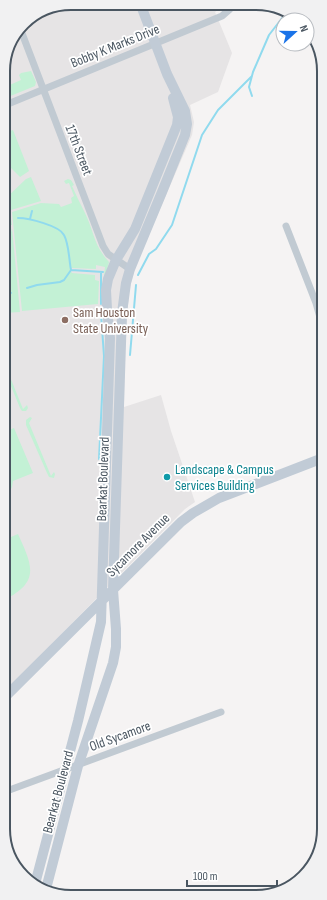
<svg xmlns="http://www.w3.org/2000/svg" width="327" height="900" font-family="'Sofia Sans Condensed',sans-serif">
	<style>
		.education { fill: #e6e4e5 }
		.green { fill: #c3f1d5 }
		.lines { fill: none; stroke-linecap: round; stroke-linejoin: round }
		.stream { stroke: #90daee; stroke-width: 2 }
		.street { stroke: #c1cad2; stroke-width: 7 }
		.secondary { stroke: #c1cbd6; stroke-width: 10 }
		.education-dot { fill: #8d6e63; stroke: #fff; stroke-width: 1.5 }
		.culture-dot { fill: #0f9aa8; stroke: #fff; stroke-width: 1.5 }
		.labels { text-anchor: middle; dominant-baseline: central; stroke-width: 3.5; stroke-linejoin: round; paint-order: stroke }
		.street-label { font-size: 14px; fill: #4a5661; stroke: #fff }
		.education-label { font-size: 14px; fill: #785e54; stroke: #fff; text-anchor: start }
		.culture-label { font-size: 14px; fill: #0d838f; stroke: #fff; text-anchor: start }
		.rim { fill: none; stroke: #4a5661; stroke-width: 2 }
	</style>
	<rect width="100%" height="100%" fill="#f5f3f3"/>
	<path class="education" d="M71,3L225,4V5L215,12L232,53L218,92L190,105L194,122L192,135L137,262L129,290L125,350L124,407L161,395L171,431L195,502L185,509L4,692L3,67L10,41L26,20Z"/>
	<path class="green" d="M31,71L36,82L35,86L3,99V88L21,80L19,75L21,73Z
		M13,130L29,171L20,177L3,160V133Z
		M31,177L41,201L11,210L3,208V201L26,179Z
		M68,179L71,180L74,185L72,186C76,195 80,203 84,211C94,230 93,245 109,262L103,285L105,267L96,265V269L72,268L70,270L72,273L95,275V280L99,281L98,304L22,311L12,212L41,203L59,204L61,207L72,203L71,198L74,196L69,183L66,184L64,181Z
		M3,210L10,212L12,225H10L8,236L7,227H4L3,229Z
		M5,228L7,238L10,237L12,228L20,312L4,313L3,236Z
		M4,362L23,409L27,405L28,408L26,411H22L20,408L4,369Z
		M30,417L32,418L29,423L51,476L54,472L55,474L54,478L49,477L47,473L26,425V420Z
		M14,428L33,473L13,481L12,487L4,504V432Z
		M18,534C32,565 41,582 4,600V540Z"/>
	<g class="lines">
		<path class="stream" d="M252,96L249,87L253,72L269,35L286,13
			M3,218H5
			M18,218C29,218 60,226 64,235C69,244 69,260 71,270L64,280L60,282L37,285L27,288
			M30,219L32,211
			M71,270L103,272
			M138,275L149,254L156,249L172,225L202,135L218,110L252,76
			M4,294L11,293
			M101,304V272
			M130,355L136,285
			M99,459L104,356L101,314"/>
		<path class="street" d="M20,28L103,246L108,254L130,269
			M3,106L222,16L230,9L233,4
			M286,226L316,303L323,328
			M4,792L221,712"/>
		<path class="secondary" d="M4,698L181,522L193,513L219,498L323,458
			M35,884L78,721L101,622L110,338L107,309L106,290L108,279L116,260L135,229L177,125L178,117L173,98
			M46,889L78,766L113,663L116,647V629L113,590L122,313L126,283L130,269L162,192L185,135L187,124L185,111L167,74L140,3"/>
	</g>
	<circle class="education-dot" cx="65" cy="320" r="4"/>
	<circle class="culture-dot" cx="167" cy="477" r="4"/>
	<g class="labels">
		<g class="street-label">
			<text transform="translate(115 46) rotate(-22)">Bobby K Marks Drive</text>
			<text transform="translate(79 150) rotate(69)">17th Street</text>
			<text transform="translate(103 479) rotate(-88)">Bearkat Boulevard</text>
			<text transform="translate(138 545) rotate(-45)">Sycamore Avenue</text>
			<text transform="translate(120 736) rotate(-20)">Old Sycamore</text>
			<text transform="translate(58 792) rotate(-75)">Bearkat Boulevard</text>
		</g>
		<g class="education-label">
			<text x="73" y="312">Sam Houston<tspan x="73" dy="16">State University</tspan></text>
		</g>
		<g class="culture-label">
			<text x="175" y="469">Landscape &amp; Campus<tspan x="175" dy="16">Services Building</tspan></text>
		</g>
	</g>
	<path d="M0 0H327V900H0ZM71 10H256A61 61 0 0 1 317 71V829A61 61 0 0 1 256 890H71A61 61 0 0 1 10 829V71A61 61 0 0 1 71 10Z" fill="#f1f1f2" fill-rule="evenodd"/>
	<path class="rim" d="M71 10H256A61 61 0 0 1 317 71V829A61 61 0 0 1 256 890H71A61 61 0 0 1 10 829V71A61 61 0 0 1 71 10Z"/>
	<g transform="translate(295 32) rotate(69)"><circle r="19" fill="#ffffff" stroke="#b7bbc0"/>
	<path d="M0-3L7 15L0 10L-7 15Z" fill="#1a73e8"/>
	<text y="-6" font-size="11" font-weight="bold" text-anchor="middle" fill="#4a5661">N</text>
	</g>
	<path d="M187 880v6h90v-6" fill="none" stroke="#4a5661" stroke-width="2"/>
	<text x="193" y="880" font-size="12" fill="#4a5661" stroke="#ffffff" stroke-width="3" paint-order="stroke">100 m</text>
</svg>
